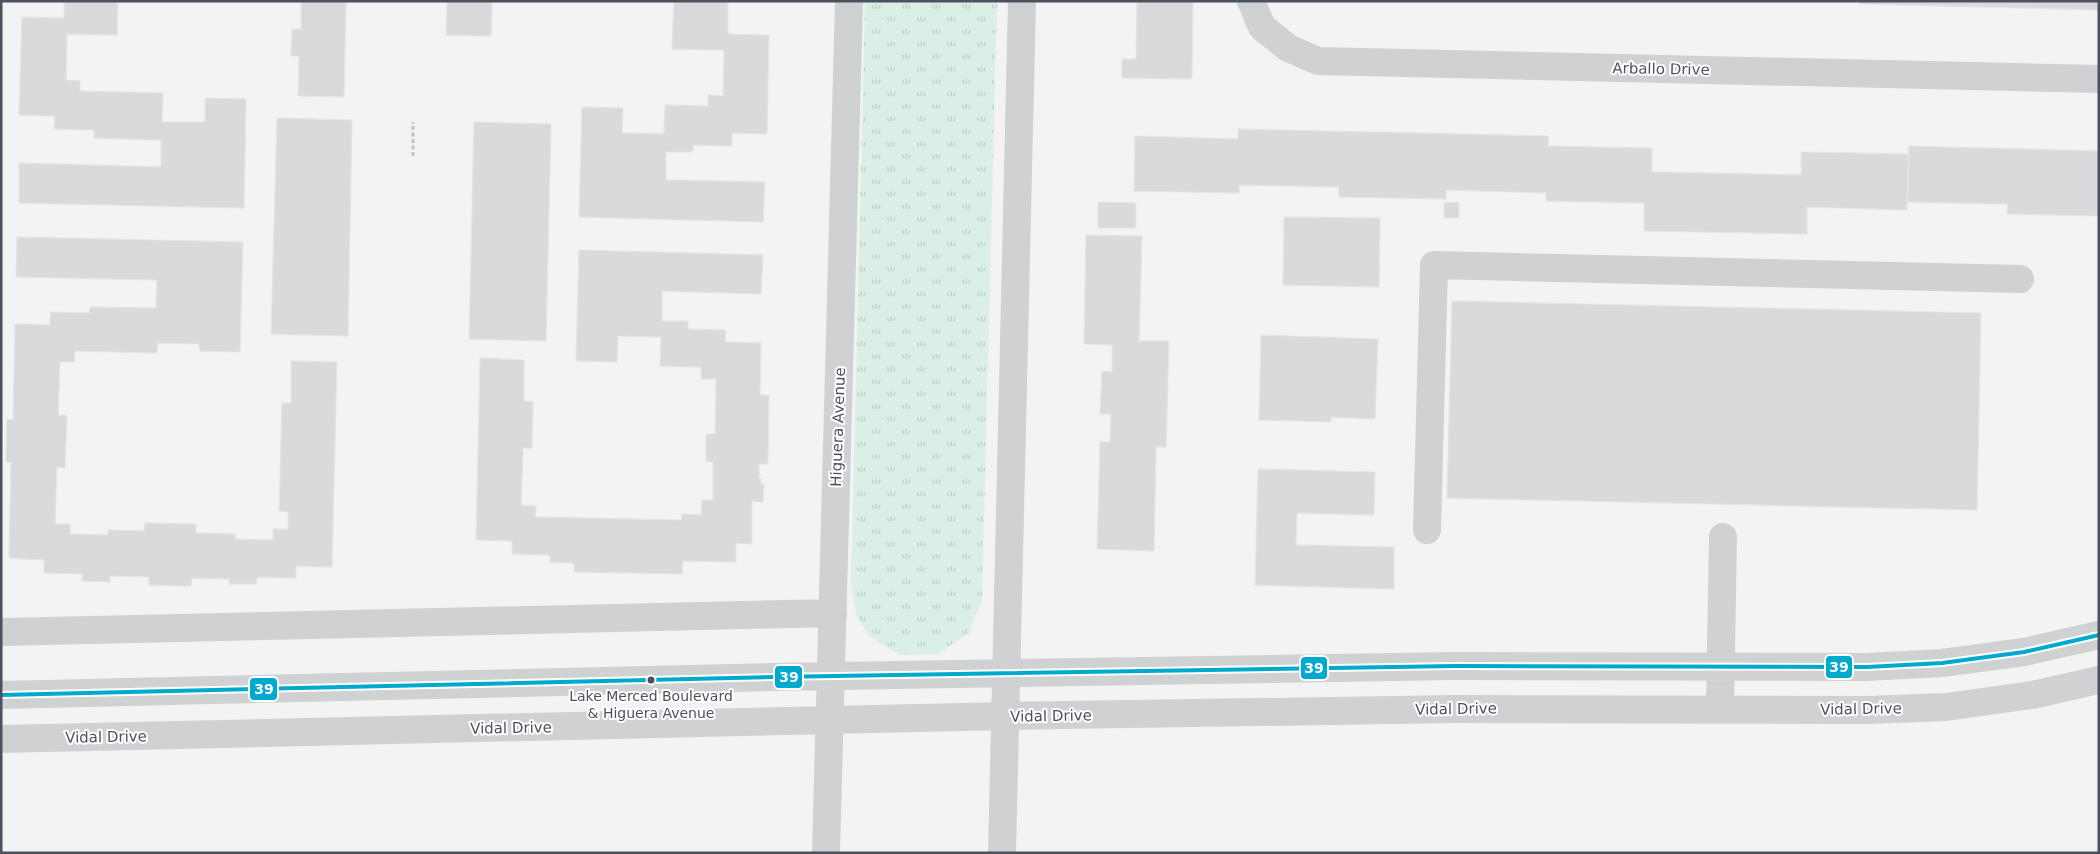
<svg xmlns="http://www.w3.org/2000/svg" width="2100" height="854" font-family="'DejaVu Sans',sans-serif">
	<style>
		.grass { fill: url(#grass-tufts) }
		.building { fill: #dadadc; stroke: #e4e4e5 }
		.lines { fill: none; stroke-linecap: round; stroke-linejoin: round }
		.path { stroke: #bdc7c5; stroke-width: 3; stroke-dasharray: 4 2.5; stroke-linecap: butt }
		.minor { stroke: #cfd1d3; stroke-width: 28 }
		.bus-1-casing { stroke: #fff; stroke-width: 8 }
		.bus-1 { stroke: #00a9ce; stroke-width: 4 }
		.bus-dot { fill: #4b525e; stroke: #fff; stroke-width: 2 }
		.labels { text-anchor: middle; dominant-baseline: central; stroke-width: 4; stroke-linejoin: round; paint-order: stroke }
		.bus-label { font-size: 14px; fill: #4b525e; stroke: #fff }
		.street-label { font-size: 15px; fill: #4b525e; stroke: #fff }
		.line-badge { stroke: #fff; stroke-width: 2 }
		.badge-label { font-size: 14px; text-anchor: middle; font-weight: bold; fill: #fff }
	</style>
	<defs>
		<pattern id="grass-tufts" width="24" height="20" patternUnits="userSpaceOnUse" patternTransform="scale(1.25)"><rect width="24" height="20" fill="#daefe6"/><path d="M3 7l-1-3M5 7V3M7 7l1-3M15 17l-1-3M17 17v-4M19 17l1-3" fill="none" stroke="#bdcfc8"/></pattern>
	</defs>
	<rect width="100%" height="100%" fill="#f3f3f3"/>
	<path class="grass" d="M865,1H997L982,600L968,634L937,654L900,655L871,638L856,615L851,583Z"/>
	<path class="building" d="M64,1H118L117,35L67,34L66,80L80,81V91L163,93L162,122H205V98L246,99L244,208L19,203V163L161,167V140L94,138V130L54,129L55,116L19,115L22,17L64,18Z
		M301,1H346L344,97L298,96L299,56H291L292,29H301Z
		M447,1H492L491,36L446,35Z
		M674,1H728V34L769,35L767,134L732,133V146L693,145V152H666V180L765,182L763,222L579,217L582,107L623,108L622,133L664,134L665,105L708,106V95L723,96L724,50L672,49Z
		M1137,1H1193L1192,79L1122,78V59H1136Z
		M1859,1H2099V10L1859,4Z
		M277,118L352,120L348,336L271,334Z
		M474,122L551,124L546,341L469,339Z
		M1238,129L1549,136L1548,146L1652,148V172L1801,175V152L1908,154L1907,210L1807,207V234L1644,231V203L1546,201V193L1446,190V199L1339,197V187L1239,185V193L1134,191L1135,136L1238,139Z
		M1909,146L2099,151V216L2007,214L2008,204L1908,202Z
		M1098,202L1136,203V228H1098Z
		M1459,202V218H1444V203Z
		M1284,217L1380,218L1379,287L1283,285Z
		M1086,235L1142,236L1139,341H1169L1166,447H1156L1154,551L1097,549L1100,442H1110L1111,414H1100L1102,371L1112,372V345L1084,344Z
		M17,237L243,242L240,352L200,351L199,344L158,343L157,353L75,351L74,362H60L58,415L67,416L65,468L57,467L55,524H70V534L108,535V530L144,531L145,523L196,524V533L235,534V539L273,540V529H288V512L279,511L282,403H291V361L337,362L332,567L296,566V578L257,577L256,584H229V579L192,578L191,586L149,585V577L110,576V582L82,581L83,574L44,573V560L9,558L11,462H6L7,419L13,420L15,324L50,325V312L89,313L90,307L156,308L157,280L16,277Z
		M579,250L763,255L761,294L662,291V321H688V329L726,330L725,342L761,343L760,395H769L768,464H759V479H761V484H764L763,502L752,501V544L736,543V562L683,561L682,574L574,572V563L550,562V555L512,554V541L476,540L480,358L524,360V401L533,402L532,448H523L521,505L536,506L535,517L681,520L682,514L701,515L702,500H713V462L706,461V434H715L716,379H701V367L660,366L661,337L618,336L617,362L576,361Z
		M1452,301L1981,313L1977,510L1447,498Z
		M1261,335L1378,339L1375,419L1331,417V422L1259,420Z
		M1258,469L1375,472L1374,515L1297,513L1296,545L1394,547V589L1255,585Z"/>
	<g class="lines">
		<path class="path" d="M413,156V122"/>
		<path class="minor" d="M1251,1L1262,27L1288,48L1318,61L2099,79
			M1427,530L1434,265L2020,279
			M1,632L833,613
			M1,695L773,677L1455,666L1867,667L1942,663L2024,652L2099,635
			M1720,708L1723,537
			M1,739L1007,716L1455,709L1867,710L1946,707L2032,695L2099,680
			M826,853L849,1
			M1002,853L1022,1"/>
		<defs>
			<path id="bus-1" d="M1,695L773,677L1455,666L1867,667L1942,663L2024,652L2099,635"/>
		</defs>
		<use href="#bus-1" class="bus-1-casing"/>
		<use href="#bus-1" class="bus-1"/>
	</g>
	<circle class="bus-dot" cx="651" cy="680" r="4.5"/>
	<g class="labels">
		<g class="bus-label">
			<text x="651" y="696">Lake Merced Boulevard<tspan x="651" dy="17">&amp; Higuera Avenue</tspan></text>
		</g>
		<g class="street-label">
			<text transform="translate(1661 69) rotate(1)">Arballo Drive</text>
			<text transform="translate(838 427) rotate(-88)">Higuera Avenue</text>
			<text transform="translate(1456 709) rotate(-1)">Vidal Drive</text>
			<text transform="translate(1861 709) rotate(-1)">Vidal Drive</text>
			<text transform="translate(1051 716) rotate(-1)">Vidal Drive</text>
			<text transform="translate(511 728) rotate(-1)">Vidal Drive</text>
			<text transform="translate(106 737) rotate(-1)">Vidal Drive</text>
		</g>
	</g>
	<g class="line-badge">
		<rect x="1825" y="655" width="28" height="24" rx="5" fill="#00a9ce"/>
		<rect x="1300" y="656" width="28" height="24" rx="5" fill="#00a9ce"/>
		<rect x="774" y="665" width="29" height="24" rx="5" fill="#00a9ce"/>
		<rect x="249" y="677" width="29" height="24" rx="5" fill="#00a9ce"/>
	</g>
	<g class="badge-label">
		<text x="1839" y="672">39</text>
		<text x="1314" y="673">39</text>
		<text x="789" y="682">39</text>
		<text x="264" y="694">39</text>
	</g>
	<rect width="2100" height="854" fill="none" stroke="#4b525e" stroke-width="5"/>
</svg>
